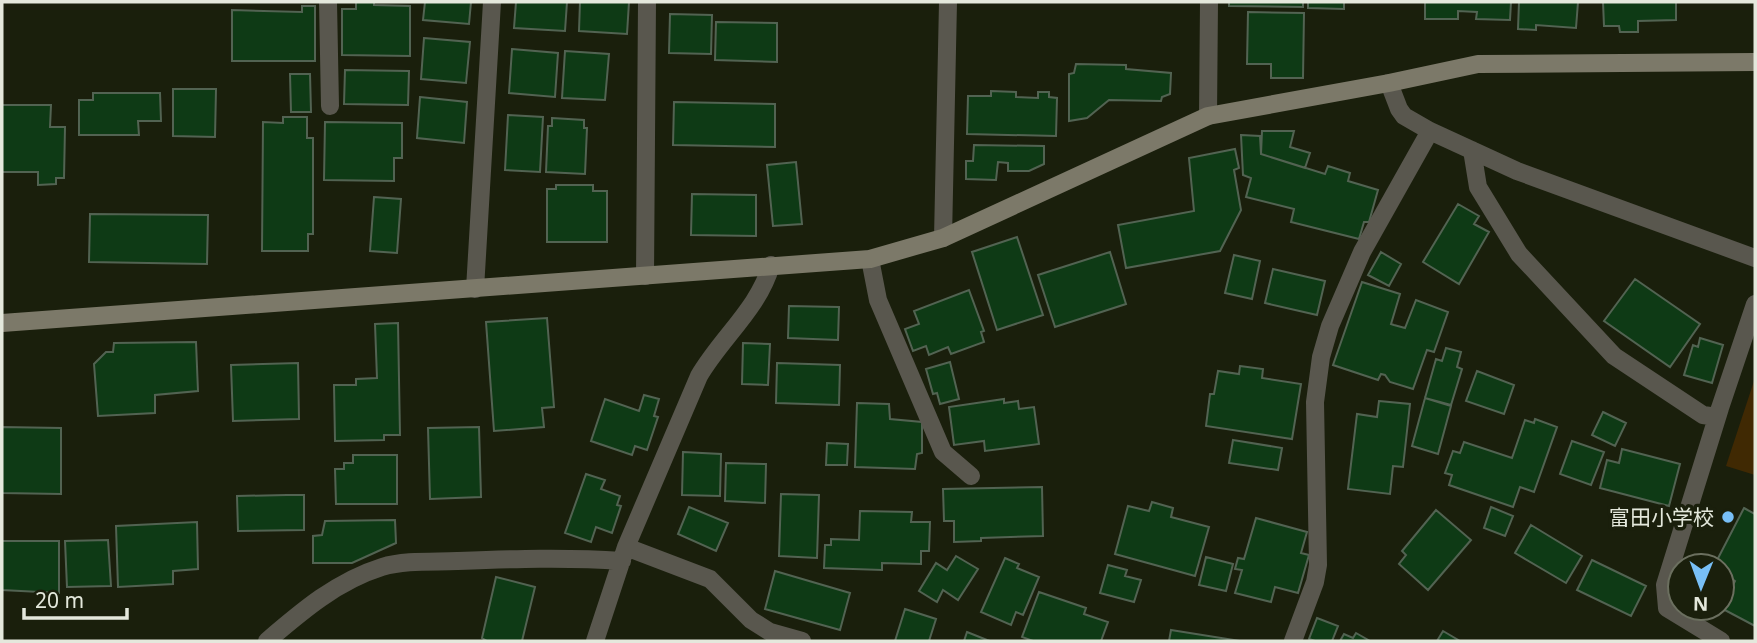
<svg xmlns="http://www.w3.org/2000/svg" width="1757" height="643" font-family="'Noto Sans','Noto Sans JP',sans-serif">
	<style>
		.green { fill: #402903 }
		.building { fill: #0e3a15; stroke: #526352; stroke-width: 2 }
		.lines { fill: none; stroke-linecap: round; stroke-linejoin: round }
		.street { stroke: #59574e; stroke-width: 18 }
		.secondary { stroke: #7c7969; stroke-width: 18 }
		.poi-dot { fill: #78bff7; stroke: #1a1f0c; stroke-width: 2.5 }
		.labels { text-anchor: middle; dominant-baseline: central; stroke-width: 7; stroke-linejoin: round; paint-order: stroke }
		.poi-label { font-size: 21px; fill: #e4e8dc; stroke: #1a1f0c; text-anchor: end }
	</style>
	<rect width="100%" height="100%" fill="#1a1f0c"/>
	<path class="green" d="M1755,378V475L1726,466Z"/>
	<path class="building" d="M356,2H374V5L410,6V56L342,55V9H356Z
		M425,2H471L469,24L423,20Z
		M516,2H567L565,31L514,28Z
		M580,2H629L627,34L579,31Z
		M1229,2H1303V7L1229,6Z
		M1308,2H1344V9L1308,8Z
		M1425,2H1511L1510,20L1476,19L1477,12L1458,11V19H1425Z
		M1519,2H1578L1576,28L1536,25V30L1518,29Z
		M1603,2H1676V20L1638,21V32H1620L1619,26H1604Z
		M302,6H315V61H232V10L302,12Z
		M1248,12L1304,13L1303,78H1271V64H1247Z
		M670,14L712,15L711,54L669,53Z
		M716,22L777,23V62L715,60Z
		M424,38L470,42L466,83L421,79Z
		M512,49L558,53L555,97L509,93Z
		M565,51L609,54L605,100L562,98Z
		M1076,64L1126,65V69L1171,73L1170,94L1162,97L1161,101L1109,100L1087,118L1069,121V74L1074,73Z
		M345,70L409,71L408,105L344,104Z
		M290,74H310L311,112H291Z
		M173,89H216L215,137L173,136Z
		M991,91L1016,92V97L1038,98V92H1049V97L1057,98L1056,136L967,134L968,96H991Z
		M93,93H160L161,121H138L139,135H79V100H93Z
		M420,97L467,102L464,143L417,138Z
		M674,102L775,104V147L673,145Z
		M2,105H51L50,127H65L64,178H56V184L38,185V172H2Z
		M508,115L543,117L540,172L505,170Z
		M283,117H307V138H313V234H308V251H262L263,122L283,123Z
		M552,118L584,120V128H587L585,174L546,172L548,126H552Z
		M325,122L402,123V158H394V181L324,180Z
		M1262,131H1294L1290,147L1310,153L1305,168L1261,154Z
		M1241,135L1260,136L1261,154L1325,174L1328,166L1350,173L1348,181L1378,190L1369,222H1364L1359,239L1291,222L1294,209L1246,197L1251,178L1243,175Z
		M974,145L1044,146V164L1029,171H1008V163L998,162L996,180L966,179V161H973Z
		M1235,149L1239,168L1234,170L1241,210L1220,251L1126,268L1118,225L1194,211L1189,158Z
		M796,162L802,224L773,226L767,165Z
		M556,185H593V191H607V242H547V189H556Z
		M692,194L756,195V236L691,235Z
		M374,197L401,199L397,253L370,251Z
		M1458,204L1479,216L1474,224L1489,232L1459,284L1423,262Z
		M90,214L208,215L207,264L89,262Z
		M1017,237L1043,315L997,330L972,252Z
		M1110,252L1126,304L1055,327L1038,275Z
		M1381,252L1401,264L1389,286L1368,275Z
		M1234,255L1260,261L1252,299L1225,293Z
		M1273,269L1325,281L1317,315L1265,303Z
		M1635,279L1700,324L1670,367L1604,321Z
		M1362,282L1400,294L1391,324L1394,325L1405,328L1416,300L1448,312L1434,352L1427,350L1413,389L1390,382L1385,375L1381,374L1378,380L1333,365Z
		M969,290L984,331L981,332L984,342L951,354L948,347L929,355L926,346L913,351L905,329L919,324L914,311Z
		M789,306L839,307L838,340L788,338Z
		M547,318L554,407L542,408L544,427L494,431L486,322Z
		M398,323L400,435H384V440L335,441L334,385H356V379L377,378L375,324Z
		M1700,338L1723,345L1712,383L1684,375L1693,345L1698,347Z
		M196,342L198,391L155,395V413L98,416L94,364L106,352H113L114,343Z
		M743,343L770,344L768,385L742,384Z
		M1446,348L1461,352L1457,367L1462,369L1451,405L1425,398L1436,359L1442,361Z
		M950,362L959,399L940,404L937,393L933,394L926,369Z
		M298,363L299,419L233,421L231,365Z
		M777,363L840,365L839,405L776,403Z
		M1240,366L1263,369L1262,378L1301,384L1292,439L1206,426L1210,394H1214L1218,371L1239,374Z
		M1477,371L1514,385L1504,414L1466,401Z
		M644,395L659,399L654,416L658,417L647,450L635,446L632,455L591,441L605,399L639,411Z
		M1425,398L1451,406L1438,454L1412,446Z
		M1004,399V403L1018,401L1019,409L1034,407L1039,444L985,451L984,441L954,445L949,407Z
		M1379,401L1410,404L1403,467L1393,466L1390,494L1348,489L1357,414L1377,417Z
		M857,403L889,404L890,419L922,422V453L917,454L915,469L855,467Z
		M1603,412L1626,423L1615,446L1592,435Z
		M1535,419L1557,427L1534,492L1520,487L1513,507L1449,485L1452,475L1445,473L1453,451L1460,453L1464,442L1512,458L1525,420L1534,423Z
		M2,427L61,428V494L2,493Z
		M479,427L481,497L430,499L428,428Z
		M1233,440L1282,448L1278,470L1229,463Z
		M1572,441L1604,452L1591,485L1560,474Z
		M827,443L848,444L847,465H826Z
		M1622,449L1680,464L1669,506L1600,488L1607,460L1619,463Z
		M683,452L721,454L720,496L682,495Z
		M353,455H397V504H336L335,469H344V463H353Z
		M726,463L766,464L765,503L725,501Z
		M586,474L605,480L601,489L620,496L617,505L621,506L612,533L596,527L591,542L565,533Z
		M1042,487L1043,536L981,538V541L954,542V521H944L943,489Z
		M781,494L819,495L817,558L779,556Z
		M287,495H304V530L238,531L237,496Z
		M1152,502L1173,508L1171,517L1209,527L1195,576L1115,554L1128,506L1149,511Z
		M689,507L728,523L716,551L678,534Z
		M1491,507L1513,516L1505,536L1484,528Z
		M1744,508L1755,514V626L1721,608L1735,581L1722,572V566H1714Z
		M1436,510L1471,540L1428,590L1399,564L1406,555L1402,551Z
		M860,511L912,512L911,522H930L929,551H921V564L882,563V570L824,568L825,545H831V539L859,540Z
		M1256,518L1307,532L1301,553L1309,555L1298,593L1275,587L1271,602L1235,593L1242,570L1235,569L1238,558L1244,559Z
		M395,520L396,543L352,563H313V536L322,535L325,521Z
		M197,522L198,569L173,571V584L118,587L116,526Z
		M1531,525L1582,556L1566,583L1515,553Z
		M108,540L111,586L67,587L65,541Z
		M2,541H59V593L2,590Z
		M956,556L978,569L958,600L943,590L937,602L919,591L936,563L947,570Z
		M1206,557L1233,564L1226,591L1199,585Z
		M1005,558L1019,564L1017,568L1039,577L1023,615L1016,612L1011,625L981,612Z
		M1592,560L1646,586L1631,616L1577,590Z
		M1108,565L1127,570L1125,576L1141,580L1134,602L1100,593Z
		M775,571L850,593L840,630L765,609Z
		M496,577L535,587L522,641H487L482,638Z
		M1039,592L1086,608L1084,614L1108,622L1101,641H1033L1022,637Z
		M905,609L936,619L929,641H895Z
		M1317,618L1338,626L1332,641H1315L1309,639Z
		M1171,630L1240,641H1169Z
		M1443,631L1460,641H1437Z
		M967,632L987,640L990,641H964Z
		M1356,633L1370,641H1340L1344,634L1353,638Z"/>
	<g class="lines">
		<path class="street" d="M328,2L330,106
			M1389,83L1399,109L1404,116L1430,131L1517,171L1755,258
			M1208,116L1209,2
			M1472,150L1478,187L1519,254L1614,356L1703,415L1717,417
			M943,238L948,2
			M870,259L878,300L943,452L971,476
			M645,276L647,2
			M475,289L492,2
			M626,547L710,579L751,620L770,632L802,641
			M267,641C302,611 337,581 382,567C405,560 433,562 457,561C512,559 566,557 622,561
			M595,641L626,547L699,376C721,338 759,308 771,265
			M1293,641L1315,582L1318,565L1315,402L1321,357L1330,326L1362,252L1430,131
			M1721,641L1667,608L1665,585L1720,408L1755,304"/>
		<path class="secondary" d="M2,323L870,259L943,238L1208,116L1389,83L1478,64L1755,62"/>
	</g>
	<circle class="poi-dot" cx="1728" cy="517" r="7"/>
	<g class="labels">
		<g class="poi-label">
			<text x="1714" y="517">富田小学校</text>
		</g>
	</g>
	<rect width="1757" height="643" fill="none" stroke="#e4e8dc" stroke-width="7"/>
	<g transform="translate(1701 587) rotate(181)"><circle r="33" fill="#1a1f0c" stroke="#6b6f5f" stroke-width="2"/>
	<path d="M0-5L12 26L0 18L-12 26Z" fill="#78bff7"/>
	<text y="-10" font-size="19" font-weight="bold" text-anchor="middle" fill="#e4e8dc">N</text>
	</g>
	<path d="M24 608v10h103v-10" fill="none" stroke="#e4e8dc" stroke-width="3.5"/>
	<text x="35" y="608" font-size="21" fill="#e4e8dc" stroke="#1a1f0c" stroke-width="5" paint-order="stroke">20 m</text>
</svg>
